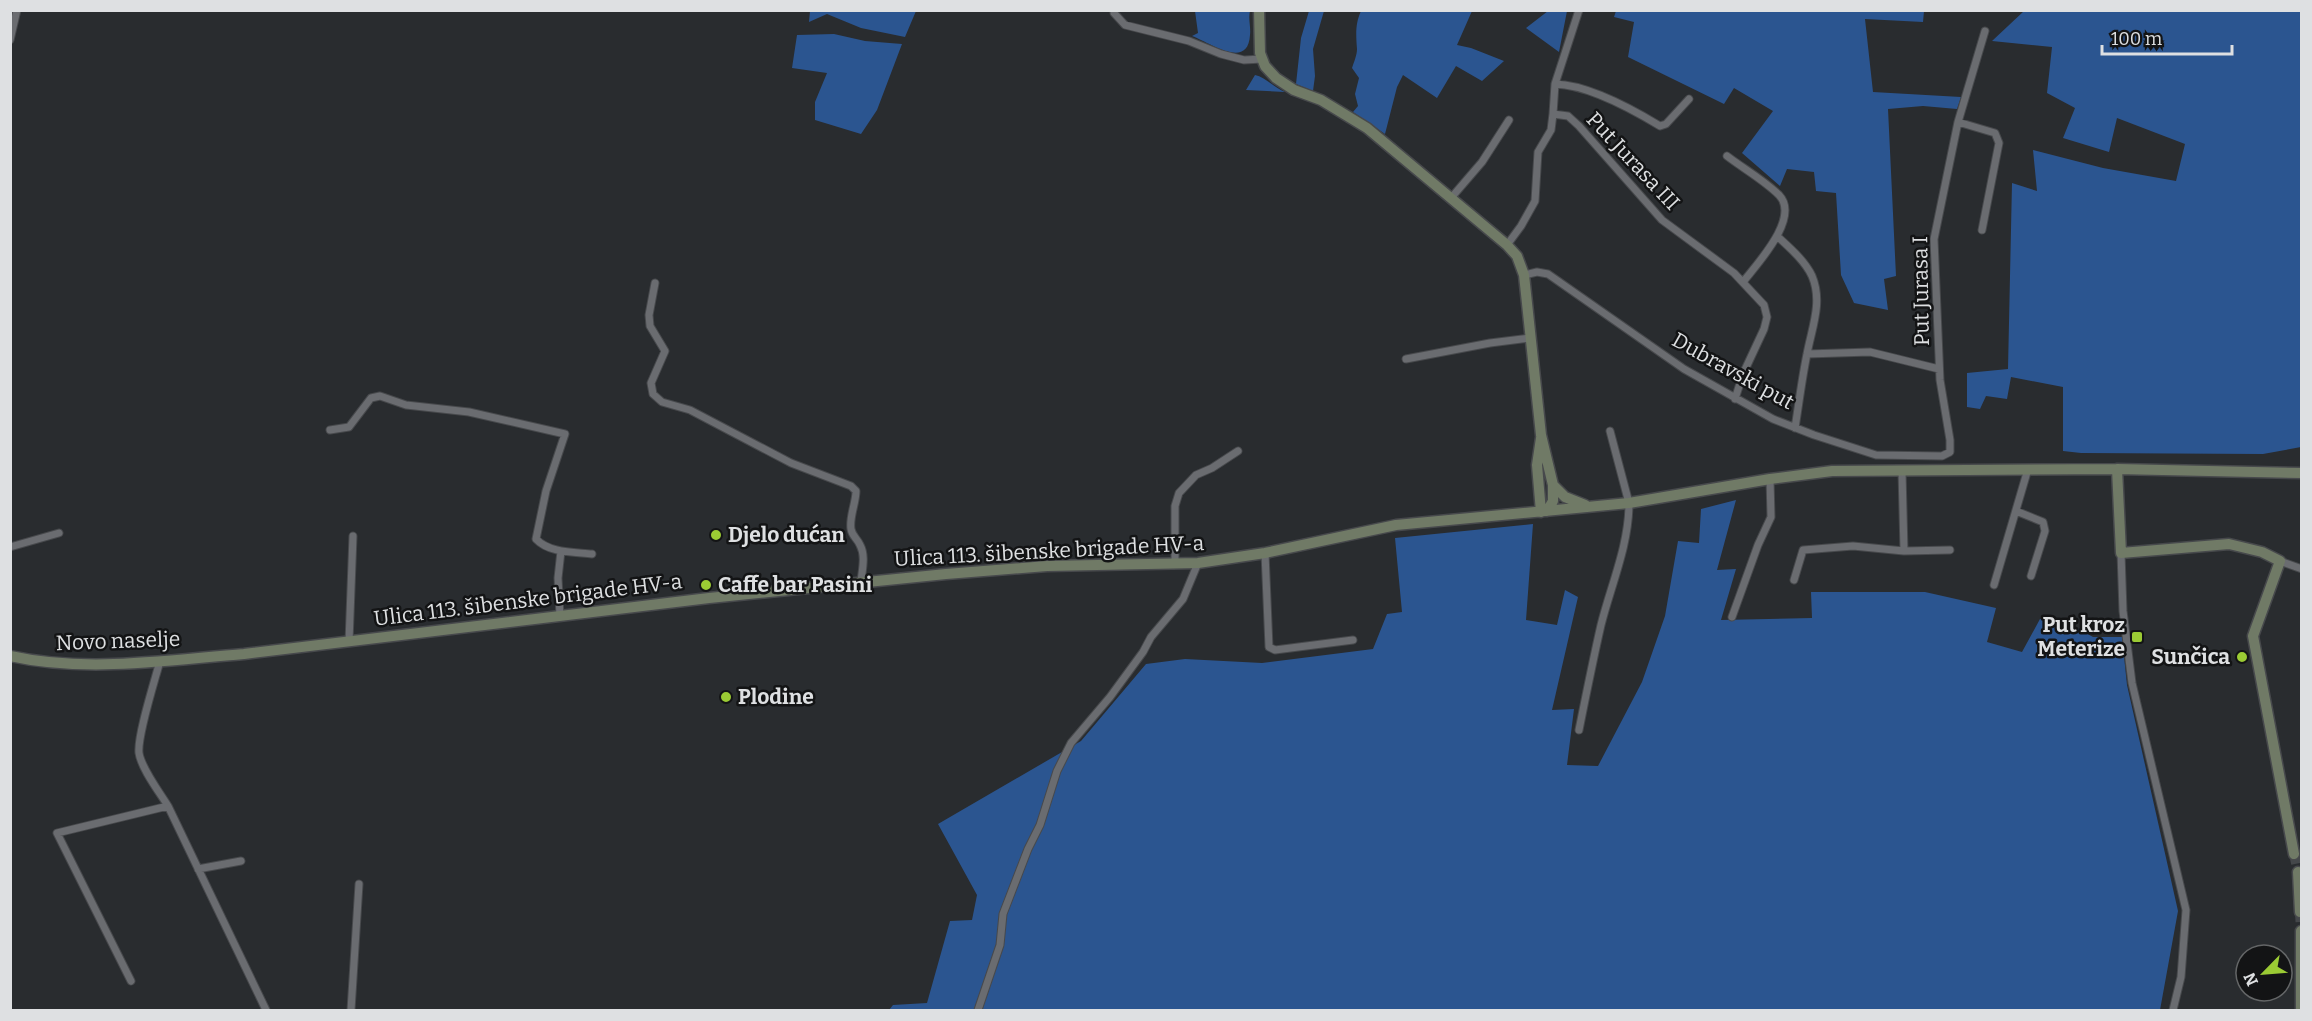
<svg xmlns="http://www.w3.org/2000/svg" width="2312" height="1021" font-family="Bitter,serif">
	<style>
		.green { fill: #2b5590 }
		.lines { fill: none; stroke-linecap: round; stroke-linejoin: round }
		.secondary-tunnel { stroke: #44474a; stroke-width: 10; stroke-dasharray: 10 5; stroke-linecap: butt }
		.street-casing { stroke: #47494c; stroke-width: 9 }
		.secondary-casing { stroke: #47494c; stroke-width: 13 }
		.street { stroke: #6a6c70; stroke-width: 7 }
		.secondary { stroke: #707a66; stroke-width: 10 }
		.poi-dot { fill: #9bcb34; stroke: #131415; stroke-width: 2 }
		.labels { text-anchor: middle; dominant-baseline: central; stroke-width: 5; stroke-linejoin: round; paint-order: stroke }
		.street-label { font-size: 21px; fill: #dee0e2; stroke: #131415 }
		.poi-label { font-size: 21px; font-weight: bold; fill: #dee0e2; stroke: #131415; text-anchor: start }
	</style>
	<rect width="100%" height="100%" fill="#292c2f"/>
	<path class="green" d="M810,11V10L916,11L905,37L861,28L827,14L809,22Z
		M1195,11H1250C1248,19 1251,27 1250,35C1248,71 1209,42 1192,36L1198,33Z
		M1309,11H1324L1313,49L1315,76L1313,91L1296,84L1301,38Z
		M1361,11H1472L1457,45L1471,48L1504,61L1482,81L1456,66L1437,98L1403,75L1397,87L1385,134L1353,112L1358,106L1355,94L1359,78L1352,68C1354,62 1357,55 1357,49C1356,35 1355,24 1361,11Z
		M1548,11H1567L1559,52L1526,28Z
		M1616,11H1924L1923,22L1865,19L1873,92L1961,97L1957,109L1923,106L1888,109L1896,276L1884,279L1888,310L1854,303L1841,275L1836,193L1816,191L1814,172L1787,169L1780,186L1742,153L1773,111L1734,88L1724,104L1628,57L1634,22L1614,17Z
		M2024,11H2301V447L2263,454L2081,453L2063,451V387L2011,377L2007,399L1986,396L1980,409L1967,407V373L2008,369L2012,183L2037,191L2033,150L2103,168L2176,181L2185,144L2117,118L2109,152L2063,138L2075,108L2047,93L2052,47L1992,41Z
		M834,34L865,41L902,44L877,110L861,134L815,120V102L827,73L792,68L797,35Z
		M1255,75C1265,77 1275,88 1285,92L1246,90Z
		M1736,500L1717,570L1736,569L1721,620L1812,618L1811,592H1925L1996,608L1987,642L2022,652L2040,619L2077,628L2093,637H2122L2127,685L2178,911L2160,1010H889L893,1005L927,1003L950,921L972,920L977,895L938,824L1081,741L1146,664L1185,659L1262,663L1373,649L1387,614L1402,612L1395,538L1533,524L1526,620L1557,625L1565,590L1578,597L1552,710L1574,709L1567,765L1598,766L1642,682L1665,616L1678,541L1699,543L1701,509Z"/>
	<g class="lines">
		<path class="secondary-tunnel" d="M2294,854L2298,872
			M2300,912L2301,931"/>
		<defs>
			<path id="street" d="M1115,10L1114,13L1125,25L1189,41L1221,54L1244,60L1262,59
				M10,40L17,10
				M1555,84C1588,85 1632,109 1660,126L1666,124L1689,99
				M1553,114L1555,84L1579,10
				M1958,122L1995,133L1999,143L1982,230
				M1727,156C1744,169 1764,180 1779,195C1801,218 1756,265 1743,282
				M1451,198L1482,162L1509,120
				M1778,237C1790,248 1805,261 1812,276C1823,302 1812,327 1807,354C1802,378 1799,403 1795,428
				M1507,245L1521,226L1535,201L1538,152L1551,130L1553,114L1568,116L1579,126L1662,220L1734,273L1764,305L1767,317L1764,329L1743,374L1735,399
				M1524,275L1537,272L1548,274L1684,369L1773,419L1814,435L1876,455L1942,456L1950,452V440L1940,380L1934,239L1958,122L1985,31
				M655,283L649,315L650,326L665,351L651,383L653,394L662,402L690,410L791,463L851,486L856,491C856,503 849,517 851,529C852,536 857,538 860,545C866,556 862,570 861,582
				M1807,354L1870,352L1939,369
				M1406,359L1490,343L1530,338
				M330,430L349,427L371,398L380,396L406,405L469,412L565,434L546,491L536,539C549,553 573,552 592,554
				M1902,471L1904,551
				M2016,511L2043,522L2045,531L2031,576
				M10,547L59,533
				M1265,553L1269,647L1275,650L1353,640
				M2121,553L2123,611L2132,683L2186,910L2181,977L2173,1010
				M2280,561L2302,569
				M1175,563V506L1179,493L1196,475L1212,468L1238,451
				M1794,580L1803,550L1853,546L1904,551L1950,550
				M1994,585L2028,469
				M560,616L558,578L561,551
				M1732,617L1758,545L1771,517L1770,479
				M349,642L353,536
				M160,661C155,680 137,736 139,753C141,768 160,793 168,806L266,1010
				M1579,730C1586,695 1593,660 1601,625C1611,585 1629,545 1629,503L1610,431
				M198,869L241,861
				M131,981L57,833L168,806
				M351,1010L359,884
				M978,1010L1000,945L1003,914L1028,849L1040,825L1057,771L1071,743L1110,697L1143,652L1151,637L1183,599L1198,563"/>
			<path id="secondary" d="M1259,10L1260,53L1265,66L1276,78L1294,90L1321,100L1367,128L1507,245L1517,256L1524,275L1541,435L1553,485V501L1547,511
				M1541,438L1537,465L1541,512
				M2117,469L2121,553L2229,544L2262,552L2280,561L2253,636L2294,854
				M1553,485L1565,497L1585,505
				M10,656C87,673 167,660 244,654L709,598L946,574L1047,566L1198,563L1265,553L1396,525L1629,503L1770,479L1832,471L2117,469L2302,473
				M2298,872L2300,912
				M2301,1010V931"/>
		</defs>
		<use href="#street" class="street-casing"/>
		<use href="#secondary" class="secondary-casing"/>
		<use href="#street" class="street"/>
		<use href="#secondary" class="secondary"/>
	</g>
	<g class="poi-dot">
		<circle cx="716" cy="535" r="6"/>
		<circle cx="706" cy="585" r="6"/>
		<rect x="2131" y="631" width="12" height="12" rx="3"/>
		<circle cx="2242" cy="657" r="6"/>
		<circle cx="726" cy="697" r="6"/>
	</g>
	<g class="labels">
		<g class="street-label">
			<text transform="translate(1633 161) rotate(47)">Put Jurasa III</text>
			<text transform="translate(1921 291) rotate(-91)">Put Jurasa I</text>
			<text transform="translate(1733 371) rotate(29)">Dubravski put</text>
			<text transform="translate(1049 551) rotate(-3)">Ulica 113. šibenske brigade HV-a</text>
			<text transform="translate(528 600) rotate(-7)">Ulica 113. šibenske brigade HV-a</text>
			<text transform="translate(118 641) rotate(-2)">Novo naselje</text>
		</g>
		<g class="poi-label">
			<text x="728" y="535">Djelo dućan</text>
			<text x="718" y="585">Caffe bar Pasini</text>
			<text x="2125" y="625" text-anchor="end">Put kroz<tspan x="2125" dy="24">Meterize</tspan></text>
			<text x="2230" y="657" text-anchor="end">Sunčica</text>
			<text x="738" y="697">Plodine</text>
		</g>
	</g>
	<rect width="2312" height="1021" fill="none" stroke="#dee0e2" stroke-width="24"/>
	<g transform="translate(2264 973) rotate(245)"><circle r="28" fill="#131415" stroke="#646667" stroke-width="1.5"/>
	<path d="M0-4.5L10 22L0 15L-10 22Z" fill="#9bcb34"/>
	<text y="-9" font-size="16" font-weight="bold" text-anchor="middle" fill="#dee0e2">N</text>
	</g>
	<path d="M2102 45v9h130v-9" fill="none" stroke="#dee0e2" stroke-width="3"/>
	<text x="2111" y="45" font-size="18" fill="#dee0e2" stroke="#131415" stroke-width="4.5" paint-order="stroke">100 m</text>
</svg>
